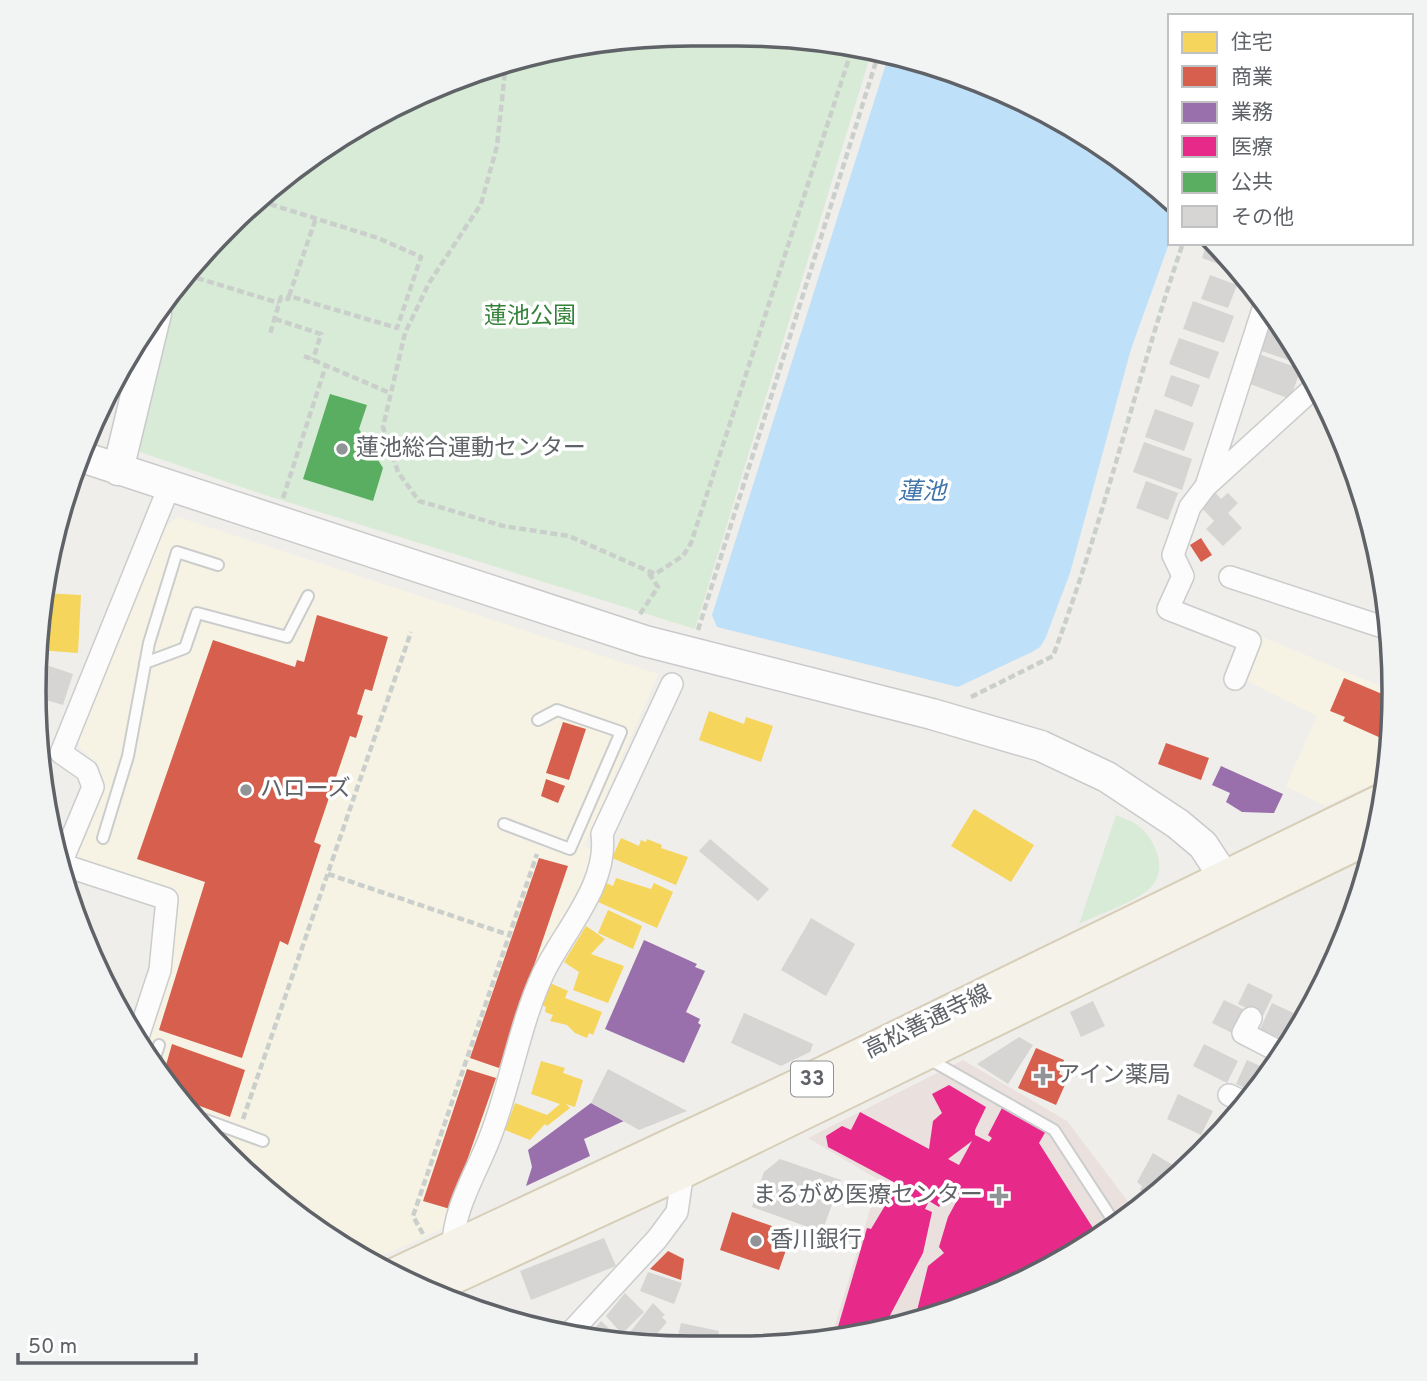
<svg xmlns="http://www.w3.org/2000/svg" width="1427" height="1381" font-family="Overpass,'Noto Sans JP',sans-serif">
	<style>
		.commercial { fill: #f7f3e4 }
		.medical { fill: #eae0de }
		.green { fill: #d8ebd6 }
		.water { fill: #bfe0f9 }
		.homes { fill: #f6d55c }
		.shops { fill: #d6604d }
		.offices { fill: #9970ab }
		.health { fill: #e7298a; fill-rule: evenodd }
		.public { fill: #5aae61 }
		.building { fill: #d6d5d3 }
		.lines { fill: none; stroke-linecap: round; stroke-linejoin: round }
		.lane-casing { stroke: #cbcccc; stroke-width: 14 }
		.street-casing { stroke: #cbcccc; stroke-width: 24 }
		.secondary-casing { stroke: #cacacb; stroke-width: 33 }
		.primary-casing { stroke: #d7ceb8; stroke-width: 37 }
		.path { stroke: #cacfcc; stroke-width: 4.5; stroke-dasharray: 7 3.5; stroke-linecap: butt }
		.lane { stroke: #fdfcfc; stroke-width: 10 }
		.street { stroke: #fdfcfc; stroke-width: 21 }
		.secondary { stroke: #fdfcfc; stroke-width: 30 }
		.primary { stroke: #f4f2e9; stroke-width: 33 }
		.poi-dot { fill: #919496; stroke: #fff; stroke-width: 2.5 }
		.labels { text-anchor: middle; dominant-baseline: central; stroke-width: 7; stroke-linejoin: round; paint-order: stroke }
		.shield { fill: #fff; stroke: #8f9295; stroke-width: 2 }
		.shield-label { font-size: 21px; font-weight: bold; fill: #5f6368 }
		.park-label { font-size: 23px; fill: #348238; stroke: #fff }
		.poi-label { font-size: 23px; fill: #5f6368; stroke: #fff; text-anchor: start }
		.street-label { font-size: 23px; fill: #5f6368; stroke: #fff }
		.water-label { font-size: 24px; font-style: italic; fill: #4174aa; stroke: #fff }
		.rim { fill: none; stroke: #5f6368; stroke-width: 3.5 }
	</style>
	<rect width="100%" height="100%" fill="#efeeea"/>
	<path class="commercial" d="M178,517L658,674L584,846L596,851L447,1227L367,1262L257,1185L169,1091L142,1047L173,894L75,859L105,785L98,763L79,747L80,735L157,533Z
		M1262,637L1380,686L1391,676L1388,777L1325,806L1286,786L1317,716L1244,679Z"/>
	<path class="medical" d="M963,1060L1067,1121L1136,1212L1028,1280L907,1325L831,1338L879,1180L808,1138Z"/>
	<path class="green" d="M691,33L823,39L872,50L695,629L262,494L140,452L142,419L183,275L197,257L325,144L439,83L562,46Z
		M1116,815C1122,818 1130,820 1136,824C1158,840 1171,876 1144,893C1124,906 1100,914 1079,924Z"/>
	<path class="water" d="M889,54L948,68L1065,122L1170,196V241L1131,349L1070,573L1046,637L1040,647L1032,652L958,687L717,627L712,615Z"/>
	<path class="homes" d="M42,593L81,595L78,653L37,650Z
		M709,711L744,724L746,717L773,726L761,762L699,740Z
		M974,809L1034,845L1011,882L951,846Z
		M621,838L639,846L641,840L646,842L647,839L662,845L661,848L688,857L676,885L612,858Z
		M616,878L651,889L654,883L673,892L657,928L598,902L606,883L613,886Z
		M608,910L642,926L633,949L598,933Z
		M586,926L605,939L591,954L624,966L608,1003L573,990L579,972L564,962Z
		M550,983L568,991L565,998L602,1012L593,1035L589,1033L587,1038L575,1033L567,1025L550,1021L553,1015L545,1012L546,1007L541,1005Z
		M541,1061L565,1068L563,1073L583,1080L575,1107L566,1104L570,1108L547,1126L545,1124L530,1140L505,1130L515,1103L547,1115L560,1104L531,1094Z"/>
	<path class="shops" d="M1201,538L1212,555L1201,562L1190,545Z
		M317,615L388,637L372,691L365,689L357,714L363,716L356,738L350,736L314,842L321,845L288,945L280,941L242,1058L159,1030L205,882L137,859L213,640L295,667L297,660L304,662Z
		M1344,678L1387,696L1391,692L1389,752L1383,739L1343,721L1345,717L1330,711Z
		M563,722L586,729L569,780L546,773Z
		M1166,743L1209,758L1201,780L1158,764Z
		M546,779L565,786L558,803L541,796Z
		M539,858L568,866L499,1068L470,1058Z
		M172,1044L245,1070L230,1117L175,1097L169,1091L162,1079Z
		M1036,1048L1064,1060L1059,1074L1068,1078L1056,1105L1018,1088Z
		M467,1069L496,1078L450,1209L423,1201Z
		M732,1212L792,1233L779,1270L720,1250Z
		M668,1251L684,1259L681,1280L650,1269Z"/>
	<path class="offices" d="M1221,766L1283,794L1274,813L1242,812L1226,802L1230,793L1212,785Z
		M644,940L697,964L695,967L705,971L686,1012L700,1019L698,1023L701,1025L684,1063L605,1029Z
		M591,1103L624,1121L584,1139L590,1156L526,1186L532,1167L528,1150Z"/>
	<path class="health" d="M949,1085L986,1107L975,1130V1135L989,1142L992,1138L988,1135L1003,1106L1046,1131L1039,1143L1098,1236L1028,1280L914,1323L928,1266L944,1253L939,1247L948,1217L960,1195L948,1189L939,1207L929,1201L925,1209L932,1212L923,1253L887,1321L870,1320L865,1332L835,1337L867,1228L871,1229L892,1194L898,1197L903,1187L828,1147L826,1136L842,1126L851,1130L860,1112L929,1149L933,1121L942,1113L932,1094ZM972,1141L959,1165L948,1159Z"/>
	<path class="public" d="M330,394L367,405L359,429L383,468L373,501L303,479Z"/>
	<path class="building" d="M1207,243H1214L1237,271L1202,258Z
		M1210,275L1237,285L1228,308L1201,299Z
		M1193,301L1234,316L1224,343L1183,329Z
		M1269,322L1280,326L1305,366L1259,350Z
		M1179,338L1219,352L1209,379L1169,364Z
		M1256,353L1301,369L1290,399L1245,382Z
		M1171,375L1200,385L1192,407L1164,396Z
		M1155,409L1194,423L1184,451L1145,437Z
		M1144,442L1192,459L1182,490L1133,472Z
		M1146,481L1178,493L1168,520L1136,508Z
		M1214,491L1221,499L1228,493L1238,503L1228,513L1242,528L1223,546L1206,529L1214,521L1199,505Z
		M37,662L73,674L63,705L36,697Z
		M710,839L769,889L758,901L699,851Z
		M811,918L855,944L826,996L781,970Z
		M1248,983L1273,995L1263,1016L1238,1004Z
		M1224,1000L1243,1009L1232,1033L1212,1023Z
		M1093,1001L1105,1026L1081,1037L1070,1012Z
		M1272,1003L1306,1019L1289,1042L1260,1029Z
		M744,1013L813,1044L810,1052L781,1066L731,1043Z
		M1019,1037L1033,1045L1008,1084L977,1064Z
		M1204,1044L1238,1061L1227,1083L1193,1066Z
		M1247,1060L1269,1070L1253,1092L1236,1084Z
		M608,1069L687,1111L639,1130L591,1103Z
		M1178,1094L1213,1111L1201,1135L1167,1119Z
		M1220,1115L1233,1121L1213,1140L1209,1138Z
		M1153,1153L1181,1170L1153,1197L1140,1190L1142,1186L1137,1182Z
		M780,1159L841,1180L822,1232L752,1207L764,1172Z
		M604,1238L616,1266L531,1300L520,1271Z
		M648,1272L682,1283L674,1304L640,1291Z
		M625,1293L644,1312L622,1334L606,1316Z
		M653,1303L665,1315L662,1317L667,1322L649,1343H636L627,1336Z
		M601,1321L622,1340L619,1343L587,1338Z
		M681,1323L719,1331L717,1340L711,1338V1342L691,1338L689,1343L677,1340Z"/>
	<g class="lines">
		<defs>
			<path id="lane" d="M145,663L185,648L197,613L287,637L308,596
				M504,824L570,849L621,732L557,710L538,720
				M103,838L128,756L149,643L177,552L218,565
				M927,1058L1054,1130L1116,1225
				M153,1064L159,1045
				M192,1115L263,1141"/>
			<path id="street" d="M1265,303L1206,486L1317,385
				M1206,486L1190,507L1173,555L1183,576L1168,609L1250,641L1235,679
				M1230,577L1389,629
				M60,864L167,899L160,970L137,1040
				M59,868L93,787L87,771L61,753L169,487
				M1251,1018L1243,1033L1282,1053
				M1229,1095L1246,1103
				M453,1247C453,1207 479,1169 492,1132C511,1081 520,1024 543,974C563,932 609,884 602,834L672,684
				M569,1334L657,1239L677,1212L683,1171L680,1164"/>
			<path id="secondary" d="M79,456L645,641L932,714L1041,746L1107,777L1178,824L1203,845L1238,898
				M118,470L156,313"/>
			<path id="primary" d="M395,1275L798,1086L1382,801
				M427,1289L683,1171L1375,834"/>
		</defs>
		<use href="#lane" class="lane-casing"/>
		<use href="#street" class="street-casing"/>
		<use href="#secondary" class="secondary-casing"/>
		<use href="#primary" class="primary-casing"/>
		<path class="path" d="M506,63L497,146L481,204L429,283L405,333L383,427L398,472L419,501L503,526L569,536L655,574L683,556L691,543L853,46
			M260,201L378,238L421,257L397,328L289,296L288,299L281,297L270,334
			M197,278L279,303
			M289,296L316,218
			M275,319L321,334L313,360
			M304,356L390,393
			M283,498L326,365
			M640,614L658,587L648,572
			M698,630L879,52
			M971,697L1053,656C1104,521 1136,380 1183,243
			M328,874L509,935
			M243,1119L411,632
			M423,1234L413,1216L537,854"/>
		<use href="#lane" class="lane"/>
		<use href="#street" class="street"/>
		<use href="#secondary" class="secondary"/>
		<use href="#primary" class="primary"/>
	</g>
	<g class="poi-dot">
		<circle cx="342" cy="449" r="7"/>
		<circle cx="246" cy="790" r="7"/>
		<path d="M1039.5 1065.5h7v7h7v7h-7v7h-7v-7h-7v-7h7z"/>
		<path d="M995.5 1185.5h7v7h7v7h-7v7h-7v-7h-7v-7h7z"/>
		<circle cx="756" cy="1241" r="7"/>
	</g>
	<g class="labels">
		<rect class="shield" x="791" y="1061.5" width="42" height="35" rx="5"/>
		<g class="shield-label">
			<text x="812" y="1079">33</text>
		</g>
		<g class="park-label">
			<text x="530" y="317">蓮池公園</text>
		</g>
		<g class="poi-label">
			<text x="356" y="449">蓮池総合運動センター</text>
			<text x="260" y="790">ハローズ</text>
			<text x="1057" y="1076">アイン薬局</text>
			<text x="983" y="1196" text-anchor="end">まるがめ医療センター</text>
			<text x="770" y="1241">香川銀行</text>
		</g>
		<g class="street-label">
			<text transform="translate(928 1023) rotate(-26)">高松善通寺線</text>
		</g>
		<g class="water-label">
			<text x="922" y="493">蓮池</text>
		</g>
	</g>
	<path d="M0 0H1427V1381H0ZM691 46H737A645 645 0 0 1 1382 691V691A645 645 0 0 1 737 1336H691A645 645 0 0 1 46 691V691A645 645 0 0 1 691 46Z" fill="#f2f3f3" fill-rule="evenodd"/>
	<path class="rim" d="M691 46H737A645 645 0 0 1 1382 691V691A645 645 0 0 1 737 1336H691A645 645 0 0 1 46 691V691A645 645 0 0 1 691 46Z"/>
	<rect x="1168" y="14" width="245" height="231" fill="#ffffff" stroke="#bfc1c3" stroke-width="2"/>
	<rect x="1182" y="32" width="35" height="21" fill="#f6d55c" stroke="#bfc1c3" stroke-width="2"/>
	<text x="1231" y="49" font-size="21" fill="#5f6368">住宅</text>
	<rect x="1182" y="66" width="35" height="21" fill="#d6604d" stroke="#bfc1c3" stroke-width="2"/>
	<text x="1231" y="84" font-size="21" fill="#5f6368">商業</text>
	<rect x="1182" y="102" width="35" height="21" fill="#9970ab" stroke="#bfc1c3" stroke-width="2"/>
	<text x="1231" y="119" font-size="21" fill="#5f6368">業務</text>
	<rect x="1182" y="136" width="35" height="21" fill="#e7298a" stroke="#bfc1c3" stroke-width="2"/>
	<text x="1231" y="154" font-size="21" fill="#5f6368">医療</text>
	<rect x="1182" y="172" width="35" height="21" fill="#5aae61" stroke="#bfc1c3" stroke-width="2"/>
	<text x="1231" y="189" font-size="21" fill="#5f6368">公共</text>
	<rect x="1182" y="206" width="35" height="21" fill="#d6d5d3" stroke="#bfc1c3" stroke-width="2"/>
	<text x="1231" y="224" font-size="21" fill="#5f6368">その他</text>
	<path d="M18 1353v10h178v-10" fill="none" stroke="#5f6368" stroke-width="3.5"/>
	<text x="28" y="1353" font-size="21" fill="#5f6368" stroke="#ffffff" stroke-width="5" paint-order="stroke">50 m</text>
</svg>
